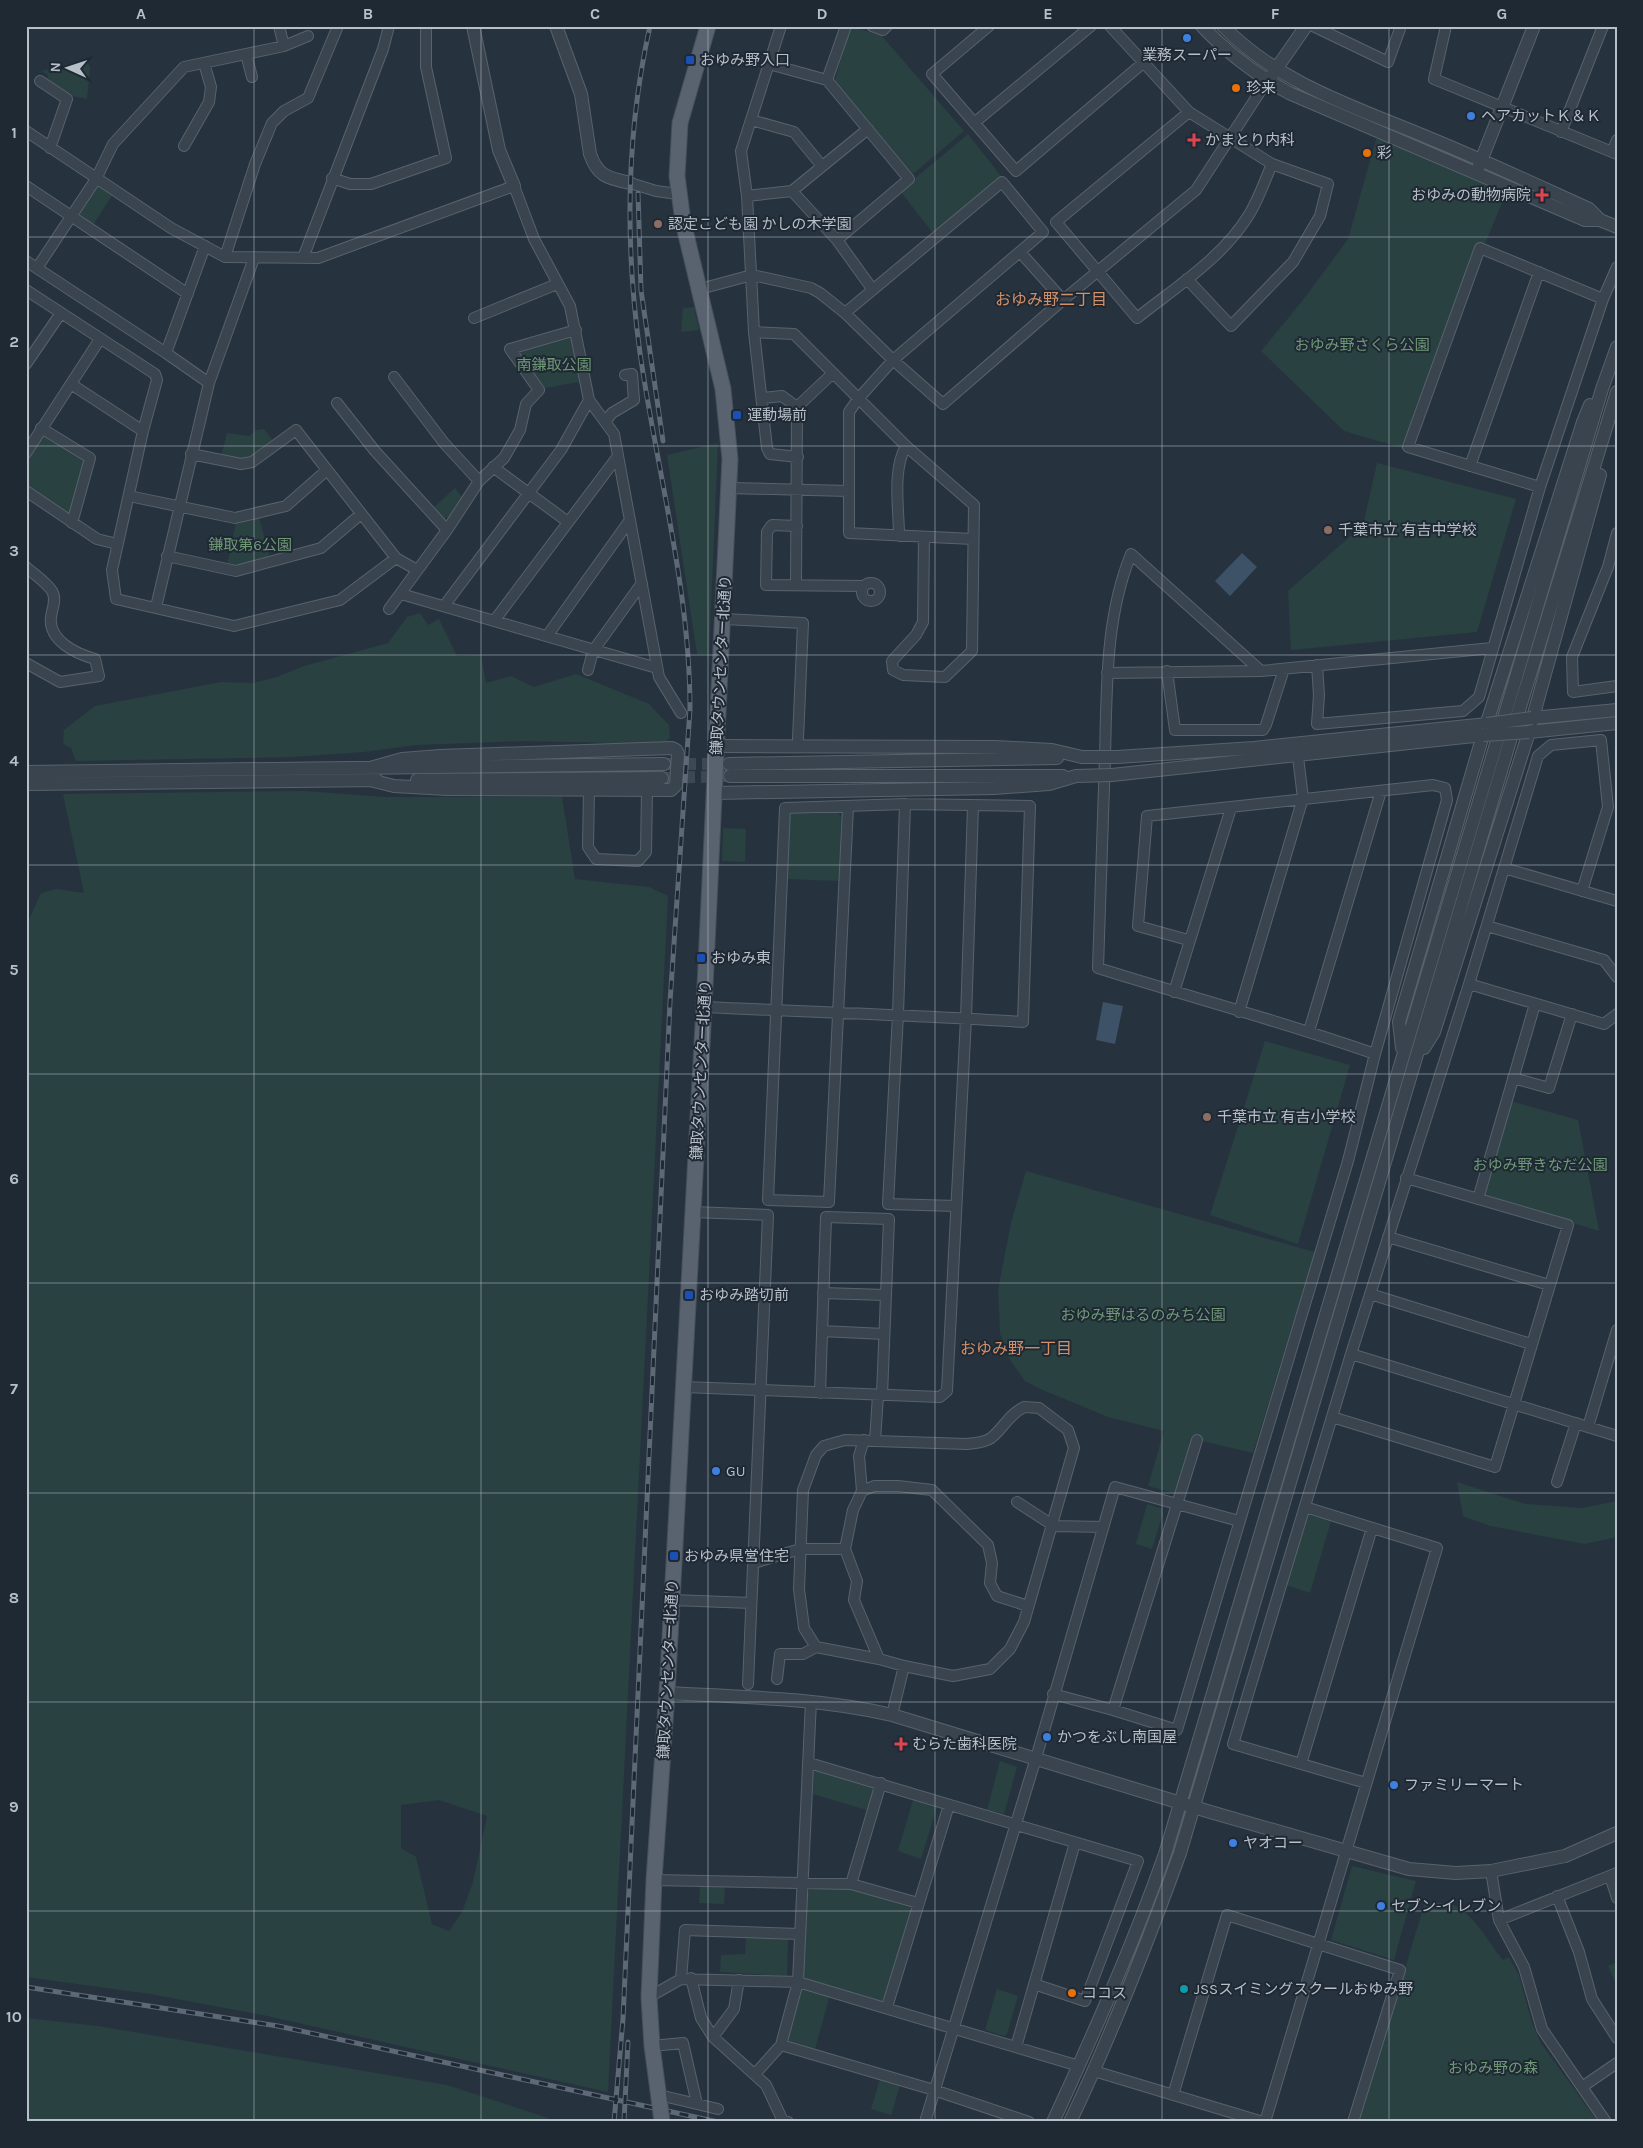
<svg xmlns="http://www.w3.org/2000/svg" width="1643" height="2148" font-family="Karla,'Noto Sans JP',sans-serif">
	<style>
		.green { fill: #294141; fill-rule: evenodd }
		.water { fill: #3d5167 }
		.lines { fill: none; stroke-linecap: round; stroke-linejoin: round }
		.tertiary-tunnel { stroke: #3c4854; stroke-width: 12; stroke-dasharray: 12 6; stroke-linecap: butt }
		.minor-casing { stroke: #58626c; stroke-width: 12 }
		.tertiary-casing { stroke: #58626c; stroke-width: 14 }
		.primary-casing { stroke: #47505b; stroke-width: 17 }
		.minor { stroke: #3a444f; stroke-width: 10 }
		.tertiary { stroke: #3a444f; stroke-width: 12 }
		.primary { stroke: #58636f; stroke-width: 15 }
		.rail-casing { stroke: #5d6976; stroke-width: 5 }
		.rail { stroke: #1f2934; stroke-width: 3; stroke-dasharray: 9; stroke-linecap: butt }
		.tertiary-bridge-casing { stroke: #58626c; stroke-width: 14; stroke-linecap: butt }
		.primary-bridge-casing { stroke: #47505b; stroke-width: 17; stroke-linecap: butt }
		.tertiary-bridge { stroke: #3a444f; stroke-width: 12 }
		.primary-bridge { stroke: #58636f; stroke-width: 15 }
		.grid { fill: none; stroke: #b7bfc9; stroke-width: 1; stroke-opacity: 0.55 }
		.shop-dot { fill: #3f7fe0; stroke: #1f2934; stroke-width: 2 }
		.transit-dot { fill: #1a4fb4; stroke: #1f2934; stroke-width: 2 }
		.food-dot { fill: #e8710a; stroke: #1f2934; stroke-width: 2 }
		.health-dot { fill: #e0444e; stroke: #1f2934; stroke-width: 2 }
		.education-dot { fill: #8d6e63; stroke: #1f2934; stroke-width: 2 }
		.culture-dot { fill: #0f9aa8; stroke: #1f2934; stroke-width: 2 }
		.labels { text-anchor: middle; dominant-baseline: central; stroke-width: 4; stroke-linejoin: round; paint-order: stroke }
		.poi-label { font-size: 15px; fill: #b7bfc9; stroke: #1f2934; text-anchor: start }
		.park-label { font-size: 15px; fill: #6f9976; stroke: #1f2934 }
		.street-label { font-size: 15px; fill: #b7bfc9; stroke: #1f2934 }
		.neighbourhood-label { font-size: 16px; fill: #d1906a; stroke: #1f2934 }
		.neatline { fill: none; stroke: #b7bfc9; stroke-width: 2 }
		.grid-label { font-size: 16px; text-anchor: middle; font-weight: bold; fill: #b7bfc9 }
	</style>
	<rect width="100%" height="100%" fill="#26333f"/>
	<path class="green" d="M854,27L882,36L964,131L913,174L835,81L849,28Z
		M87,62L90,67L87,99L73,96L50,83L47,74L41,71Z
		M968,134L1001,176L933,233L900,191Z
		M1377,136L1507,191L1485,244L1480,242L1402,448L1344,431L1261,351L1303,300L1348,239Z
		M100,186L113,194L93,225L79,216L78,212L94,187Z
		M694,307L699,330L681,332L683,308Z
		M571,338L579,382L545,388L518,353Z
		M264,429L274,442L247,461L221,457L227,433L249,436L256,430Z
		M43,434L84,461L72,515L67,516L26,486V458Z
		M718,443L709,654H697L667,455Z
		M1377,463L1516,499L1477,632L1291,650L1288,591L1363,525Z
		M455,488L463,498L449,518H443L434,507Z
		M259,517L270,558L236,566L227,565L236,523Z
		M420,613L428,625L439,619L457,656L481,655L486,683L511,676L534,687L576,674L649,704L669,725L670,737L664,744L524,741L417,745L364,752L291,757L76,761L71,748L63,744L64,730L95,706L221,682L253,683L277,677L304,666L388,643L407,617Z
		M304,791L385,797H562L575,879L649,887L668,896L608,2092L258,2014L150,1994L26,1977V926L41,893L56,889L84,893L63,794ZM439,1800L487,1816L473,1882L462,1912L449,1931L432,1924L416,1857L401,1848V1805Z
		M837,811L841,817L839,881L787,879L789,816L793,812Z
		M723,828L746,829L745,862L722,861Z
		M1265,1041L1350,1065L1298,1244L1210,1215Z
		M1511,1101L1578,1120L1599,1231L1482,1195Z
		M1026,1171L1315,1252L1253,1453L1194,1439L1176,1494L1148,1486L1164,1431L1108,1417L1038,1388L1025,1381L1008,1357L1000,1333L998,1290L1011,1223Z
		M1457,1482L1525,1504L1582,1508L1617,1501V1537L1585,1544L1490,1526L1463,1516Z
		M1147,1504L1162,1509L1163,1513L1152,1549L1136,1544Z
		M1304,1514L1331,1521L1310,1593L1283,1584Z
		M1000,1761L1017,1767L1004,1814L987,1810Z
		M817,1769L874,1786L876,1791L870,1811L813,1794L814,1772Z
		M913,1800L937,1807L921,1859L898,1851Z
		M1352,1866L1416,1881L1394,1960L1331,1940Z
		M700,1882L725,1884L724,1904L699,1903Z
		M811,1888L850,1889L912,1908L884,2002L805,1979L803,1976L808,1892Z
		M1425,1902C1434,1903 1445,1902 1453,1905C1470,1909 1491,1946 1503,1960L1509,1957L1519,1975L1532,2023L1541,2043L1598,2122H1359Z
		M746,1935L788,1936L787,1976L720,1972L721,1955L745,1954Z
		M1617,1962V1986L1608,1966Z
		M805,1989L830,1995L815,2049L790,2042L786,2039L801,1991Z
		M997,1989L1018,1996L1007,2034L1004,2036L985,2030Z
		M26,2018L98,2026L447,2085L548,2118L551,2122H26Z
		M880,2079L900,2085L891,2115L871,2109Z"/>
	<path class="water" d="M1242,553L1257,567L1230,596L1215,581Z
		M1103,1002L1123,1006L1115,1044L1096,1040Z"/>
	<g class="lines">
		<path class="tertiary-tunnel" d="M666,764H724
			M665,778L730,776"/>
		<defs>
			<path id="minor" d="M279,26L284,46
				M781,26L741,151L747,196L754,332L767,448L770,454L798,457
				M872,26L883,30L887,26
				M989,26L932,74L1016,171L1143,63
				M1110,26L1189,112L1272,164L1328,184L1320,216L1293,262L1231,326L1187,279
				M1313,26L1388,62L1401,26
				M1446,26L1434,79L1617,154
				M246,54L252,77
				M769,64L827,80
				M40,81L67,99L50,148
				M1189,112L1056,222L1137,318C1176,287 1224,257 1250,213C1259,198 1265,180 1272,164
				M751,120L794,132L822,166
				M974,123L1091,26
				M26,131L171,228L225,257L318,258L514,186L534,239L570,306L589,400L614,434L659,677L681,713
				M1561,132L1603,26
				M184,146L209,102L211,87L204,63
				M1612,152L1617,140
				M332,178L350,184H371L446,158L426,67V26
				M630,183L656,191L678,194
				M26,186L188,294
				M792,191L868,129
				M747,196L792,191L837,240L873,290
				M837,240L909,179L827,80L846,26
				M1020,252L1063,300
				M225,257L255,164L272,123L284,111L308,98L338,26
				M303,258L383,49L389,26
				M26,261L166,353L205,246
				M37,268L96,179L113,144L184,67L284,46L308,36
				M700,289L752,275L811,288L820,293L845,313L893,360L943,404L1063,300L1196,190L1267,81
				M26,290L155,374L157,380L143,431L112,570L116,599L234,626L340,600L396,558
				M845,313L1002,182L1043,232L893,360L858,399L849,412V533L973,539
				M474,318L557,284
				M754,332L794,334L906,446L974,505L972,651L945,677L903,675L893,670L892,661L916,635L923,622L924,537
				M166,353L209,383
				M26,364L61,313
				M394,377L444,443L479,481
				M71,384L143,431
				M763,398L782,396L797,407
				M337,403L375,451L447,530
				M605,422L612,413L634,400L632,374L625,375
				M41,428L90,458L72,523
				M26,453L100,339
				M191,454L241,464L252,462L296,430L396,558L417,570
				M1470,466L1539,272
				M493,467L568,522
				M1540,487L1408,447L1480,248L1603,299
				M729,488L849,491
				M26,491L97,539L117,544
				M129,496L235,518L286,506L327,470
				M797,526L772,525L767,532L766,585L864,586
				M1617,533L1608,567L1572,657L1573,692L1617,686
				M899,536C899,508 892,470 906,446
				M167,556L236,571L321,548L361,514
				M26,567C34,574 46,582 52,591C57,599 52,609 51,617C48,641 77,654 95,659L99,676L60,682L26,663
				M862 592a9 9 0 1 1 18 0a9 9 0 1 1-18 0Z
				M796,585L797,407L833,373
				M401,594L657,668
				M444,606L561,450L589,400
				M156,607L209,383L254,258
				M389,609L447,530L479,481L504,458L520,430L526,404L539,390L510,349L576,330
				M724,619L803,623L798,739
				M494,621L618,456
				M547,636L630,520
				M1317,665L1319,695L1317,724L1463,711L1479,697L1540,487L1603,299L1617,267
				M588,670L593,651L642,583
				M1167,671L1175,730H1263L1266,725L1284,669
				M1107,673L1261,671L1492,648
				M589,790L588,847L596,859L638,861L646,852L647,790
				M905,804L898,1014L888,1204L956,1206
				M1504,868L1617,901
				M1487,926L1604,960L1617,977
				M1188,940L1138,926L1147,816L1433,785L1445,788L1447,800L1375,1054
				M1469,984L1604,1024L1617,1014
				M1174,992L1231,808
				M704,1007C811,1012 917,1015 1023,1022L1030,806L905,804L785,808L768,1200L829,1202L848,807
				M1239,1012L1303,798L1298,757
				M1309,1031L1381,791
				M1513,1078L1549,1088L1572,1014
				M1478,1199L1535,1004
				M693,1212L768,1215L748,1684
				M1388,1237L1549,1285
				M823,1293L885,1295
				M1370,1294L1531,1344
				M822,1331L884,1334
				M1351,1354L1617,1436
				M684,1387L940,1397L947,1391L966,1018L973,806
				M820,1393L826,1217L889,1219L882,1395
				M1024,1407L1039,1408L1068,1430L1074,1448L1024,1622L1010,1649L990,1669L953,1676L904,1666L879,1659L816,1647L804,1628L799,1589L803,1490L816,1455L824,1446L845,1440L967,1444C974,1443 984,1443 991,1438C1004,1428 1007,1416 1024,1407Z
				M1332,1417L1495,1467L1568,1225L1406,1178
				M1588,1427L1617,1330
				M1197,1440L1113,1710L1177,1730L1348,1161L1375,1054C1284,1022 1190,997 1098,968C1100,898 1103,827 1105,756C1107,688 1105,618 1131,554L1261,671
				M875,1441L878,1395
				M1557,1482L1576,1423
				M862,1491L859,1456L864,1440
				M1017,1502L1054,1526L1103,1527
				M754,1563L800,1549H845
				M672,1600L751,1603
				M879,1659L854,1600L857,1581L845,1549L853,1510L862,1491L874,1486H898L932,1490L988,1545L992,1563L990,1583L997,1596L1028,1606
				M777,1679L780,1654H803L816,1647
				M1053,1694L1113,1710
				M892,1715L904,1666
				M809,1763L1138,1861L1085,2001L1034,1984
				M1301,1764L1372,1528
				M1366,1783L1233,1744L1351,1354L1469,984L1538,756L1551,745L1601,740L1608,807L1582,891
				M1491,1871L1499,1920L1524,1967L1542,2029L1606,2122
				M1610,1876L1617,1898
				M654,1880L851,1884L918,1903
				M851,1884L881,1783
				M1557,1896L1579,1952L1592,1999L1617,2038
				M1499,1920L1617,1873
				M691,1978L701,2018L713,2037L766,2085L783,2121L788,2122
				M681,1979L685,1930L800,1934
				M649,1997L681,1979L798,1982L1079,2066
				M887,2007L949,1805
				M713,2037L734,2009L739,1980
				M781,2045L934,2090L1029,2122
				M652,2046L683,2043L697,2104
				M1016,2047L1075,1843
				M1094,2071L1263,2122
				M755,2074L781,2045L798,1982L811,1701
				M1582,2087L1617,2063
				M659,2095L718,2109
				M1173,2095L1227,1915L1400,1970L1353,2122
				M925,2122L1036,1758L1115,1487L1239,1521
				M1265,2122L1437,1548L1305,1507"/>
			<path id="tertiary" d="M473,26L499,150L514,186
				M556,26L581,94L590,154C598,177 608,178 630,183
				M1202,26C1227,53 1257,75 1289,93L1585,220H1600
				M1223,26C1279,84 1358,108 1429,138C1483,160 1536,185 1589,209L1600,220L1617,227
				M1272,75L1306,26
				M1479,166L1534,26
				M1532,718L1617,710
				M1529,732L1617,723
				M717,746L996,747L1052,750L1082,757
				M1117,757L1254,748L1487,724
				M729,764L1057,758
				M26,772L664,764
				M1112,775L1483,735
				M730,776H1063
				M370,780L394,786L447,789L671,790L676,785L678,754L676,750L672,748L440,756L402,759L370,768
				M417,780L662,778
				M26,784L377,780
				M715,793L994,788L1049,784L1076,776
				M1402,1048L1399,1022L1483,735L1583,422L1590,405
				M1424,1048L1434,1032L1529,732L1600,475
				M667,1693C743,1697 818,1698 892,1715L1207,1811L1409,1869L1456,1873L1491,1871L1565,1856L1617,1833
				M1053,2122C1094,2033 1133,1945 1165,1854L1602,389L1617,347
				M1070,2122C1112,2034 1147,1944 1180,1853L1520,707L1617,392"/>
			<path id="primary" d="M660,2106L652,2046L649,1997L654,1880L667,1693L704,1007L730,459L723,389L683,222L677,176L680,123L708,26"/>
		</defs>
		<use href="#minor" class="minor-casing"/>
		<use href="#tertiary" class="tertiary-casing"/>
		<use href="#primary" class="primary-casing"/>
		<use href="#minor" class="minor"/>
		<use href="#tertiary" class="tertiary"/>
		<use href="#primary" class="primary"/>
		<defs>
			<path id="rail" d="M638,193L641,290L663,441
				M26,1987L278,2026L718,2122
				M614,2122L623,2019L670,1002L690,709C690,588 657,472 640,353C625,245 626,133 650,26
				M624,2122L628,2042"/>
		</defs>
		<use href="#rail" class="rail-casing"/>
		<use href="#rail" class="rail"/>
		<defs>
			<path id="tertiary-bridge" d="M1487,724L1532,718
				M1483,735L1529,732
				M1082,757H1117
				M1076,776L1112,775"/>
			<path id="primary-bridge" d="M660,2106L662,2122"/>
		</defs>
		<use href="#tertiary-bridge" class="tertiary-bridge-casing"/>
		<use href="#primary-bridge" class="primary-bridge-casing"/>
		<use href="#tertiary-bridge" class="tertiary-bridge"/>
		<use href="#primary-bridge" class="primary-bridge"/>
	</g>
	<path class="grid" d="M254,26V2122M481,26V2122M708,26V2122M935,26V2122M1162,26V2122M1389,26V2122M26,237H1617M26,446H1617M26,655H1617M26,865H1617M26,1074H1617M26,1283H1617M26,1493H1617M26,1702H1617M26,1911H1617"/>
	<g class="shop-dot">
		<circle cx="1187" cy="38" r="5"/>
		<circle cx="1471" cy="116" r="5"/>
		<circle cx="716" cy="1471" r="5"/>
		<circle cx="1047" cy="1737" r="5"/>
		<circle cx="1394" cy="1785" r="5"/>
		<circle cx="1233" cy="1843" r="5"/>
		<circle cx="1381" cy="1906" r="5"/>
	</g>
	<g class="transit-dot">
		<rect x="685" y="55" width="10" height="10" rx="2.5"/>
		<rect x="732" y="410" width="10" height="10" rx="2.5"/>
		<rect x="696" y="953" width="10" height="10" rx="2.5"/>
		<rect x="684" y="1290" width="10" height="10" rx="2.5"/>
		<rect x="669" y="1551" width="10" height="10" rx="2.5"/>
	</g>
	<g class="food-dot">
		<circle cx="1236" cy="88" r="5"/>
		<circle cx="1367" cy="153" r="5"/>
		<circle cx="1072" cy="1993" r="5"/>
	</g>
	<g class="health-dot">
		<path d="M1191.5 132.5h5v5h5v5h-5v5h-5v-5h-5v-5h5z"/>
		<path d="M1539.5 187.5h5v5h5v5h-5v5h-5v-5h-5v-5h5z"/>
		<path d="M898.5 1736.5h5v5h5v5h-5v5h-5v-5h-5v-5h5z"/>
	</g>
	<g class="education-dot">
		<circle cx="658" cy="224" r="5"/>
		<circle cx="1328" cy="530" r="5"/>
		<circle cx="1207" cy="1117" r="5"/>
	</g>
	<circle class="culture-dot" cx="1184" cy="1989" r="5"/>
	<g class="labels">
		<g class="poi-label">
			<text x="1187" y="55" text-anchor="middle">業務スーパー</text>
			<text x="700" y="60">おゆみ野入口</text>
			<text x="1246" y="88">珍来</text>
			<text x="1481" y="116">ヘアカットＫ＆Ｋ</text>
			<text x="1205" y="140">かまとり内科</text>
			<text x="1377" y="153">彩</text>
			<text x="1531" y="195" text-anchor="end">おゆみの動物病院</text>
			<text x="668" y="224">認定こども園 かしの木学園</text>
			<text x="747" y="415">運動場前</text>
			<text x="1338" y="530">千葉市立 有吉中学校</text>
			<text x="711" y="958">おゆみ東</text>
			<text x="1217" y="1117">千葉市立 有吉小学校</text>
			<text x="699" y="1295">おゆみ踏切前</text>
			<text x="726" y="1471">GU</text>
			<text x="684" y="1556">おゆみ県営住宅</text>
			<text x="1057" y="1737">かつをぶし南国屋</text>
			<text x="912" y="1744">むらた歯科医院</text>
			<text x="1404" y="1785">ファミリーマート</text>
			<text x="1243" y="1843">ヤオコー</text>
			<text x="1391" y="1906">セブン-イレブン</text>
			<text x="1194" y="1989">JSSスイミングスクールおゆみ野</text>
			<text x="1082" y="1993">ココス</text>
		</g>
		<g class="park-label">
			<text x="1362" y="345">おゆみ野さくら公園</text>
			<text x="554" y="365">南鎌取公園</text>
			<text x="250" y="545">鎌取第6公園</text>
			<text x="1540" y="1165">おゆみ野きなだ公園</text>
			<text x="1143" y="1315">おゆみ野はるのみち公園</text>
			<text x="1493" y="2068">おゆみ野の森</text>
		</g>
		<g class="street-label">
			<text transform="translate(721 665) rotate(-87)">鎌取タウンセンター北通り</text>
			<text transform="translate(701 1070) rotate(-87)">鎌取タウンセンター北通り</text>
			<text transform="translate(668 1669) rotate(-87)">鎌取タウンセンター北通り</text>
		</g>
		<g class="neighbourhood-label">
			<text x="1051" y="299">おゆみ野二丁目</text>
			<text x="1016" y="1348">おゆみ野一丁目</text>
		</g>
	</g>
	<rect width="1643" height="2148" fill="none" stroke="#1f2934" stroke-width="55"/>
	<g transform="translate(68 68) rotate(273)" stroke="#1f2934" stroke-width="4" paint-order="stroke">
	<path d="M0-4L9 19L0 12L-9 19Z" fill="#b7bfc9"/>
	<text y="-8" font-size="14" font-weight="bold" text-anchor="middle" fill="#b7bfc9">N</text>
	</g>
	<rect x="28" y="28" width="1588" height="2092" class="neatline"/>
	<g class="grid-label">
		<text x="141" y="19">A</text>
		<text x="368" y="19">B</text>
		<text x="595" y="19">C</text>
		<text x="822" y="19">D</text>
		<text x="1048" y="19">E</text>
		<text x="1275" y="19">F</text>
		<text x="1502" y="19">G</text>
		<text x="14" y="138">1</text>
		<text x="14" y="347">2</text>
		<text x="14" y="556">3</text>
		<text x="14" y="766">4</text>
		<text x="14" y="975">5</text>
		<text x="14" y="1184">6</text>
		<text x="14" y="1394">7</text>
		<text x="14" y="1603">8</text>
		<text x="14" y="1812">9</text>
		<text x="14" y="2022">10</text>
	</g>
</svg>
